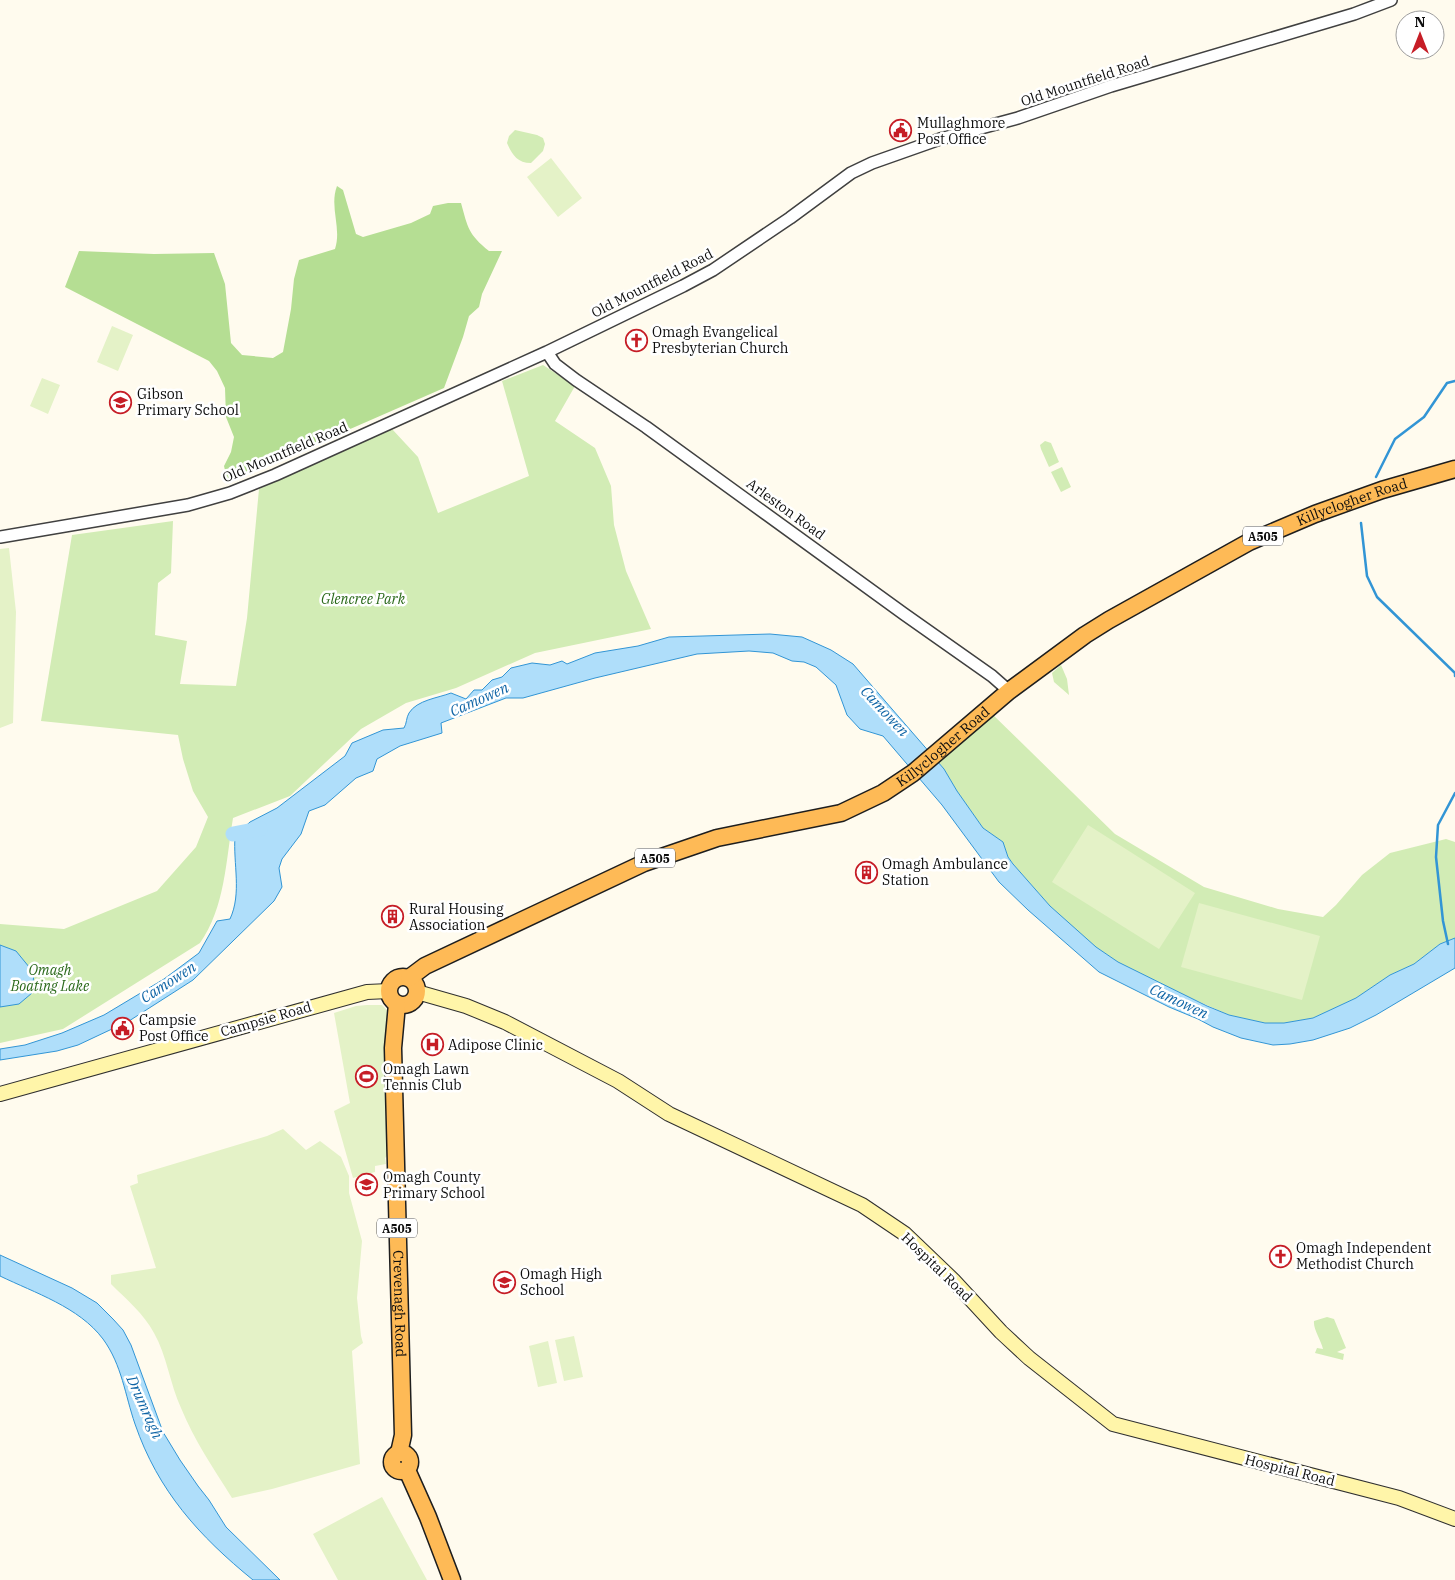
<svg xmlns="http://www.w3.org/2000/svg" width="1455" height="1580" font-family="'IBM Plex Serif',serif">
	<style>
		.green { fill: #d2ecb5 }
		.forest { fill: #b5de93 }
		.pitch { fill: #e4f2c7 }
		.water { fill: #afdefa; stroke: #3295d5 }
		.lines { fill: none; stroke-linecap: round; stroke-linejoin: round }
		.stream { stroke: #3295d5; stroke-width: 2.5 }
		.river { stroke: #afdefa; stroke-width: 15 }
		.tertiary-casing { stroke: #404040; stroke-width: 14 }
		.secondary-casing { stroke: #2f2f2f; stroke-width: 16 }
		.trunk-casing { stroke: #1e1e1e; stroke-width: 19 }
		.tertiary { stroke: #fff; stroke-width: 11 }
		.secondary { stroke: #fff5a9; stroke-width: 14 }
		.trunk { stroke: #feba56; stroke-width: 16 }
		.labels { text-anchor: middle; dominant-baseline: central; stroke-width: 5; stroke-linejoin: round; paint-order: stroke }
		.shield { fill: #fff; stroke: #565656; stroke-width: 1 }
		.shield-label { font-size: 12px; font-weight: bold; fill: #0d0d0d }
		.street-label { font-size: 14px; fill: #0d0d0d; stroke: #fff }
		.poi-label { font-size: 14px; fill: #0d0d0d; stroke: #fff; text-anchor: start }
		.park-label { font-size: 14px; font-style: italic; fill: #2a691a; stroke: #fff }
		.water-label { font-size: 15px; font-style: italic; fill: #0f65a6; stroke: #fff }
	</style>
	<rect width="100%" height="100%" fill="#fffbee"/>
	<path class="green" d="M515,130L537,135L543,138L545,144L543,151L531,163C517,163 512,154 507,143L509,136Z
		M543,365L575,386L555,421L595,448L611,486L614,525L626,571L651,629L535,653L456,688L406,703L361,729L290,796L233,818C226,860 225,908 200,943L63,1029L0,1043V924L64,929L157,891L196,847L208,817L193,791L183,759L178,735L41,721L72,535L173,521L171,573L158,583L155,635L187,641L180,684L236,686L247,618L259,489L392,429L418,457L438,513L529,476L502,381Z
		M1045,441L1051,443L1059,462L1049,467L1041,449L1040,445Z
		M1062,467L1071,487L1061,492L1051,472Z
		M1061,665L1067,679L1069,695L1054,682L1052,673Z
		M988,710L1115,834L1204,887L1278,909L1323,917L1336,905L1362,875L1390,853L1446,839L1455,842V938L1440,944L1414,964L1390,975L1356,998L1313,1018L1284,1023H1265L1229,1015L1175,991L1118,962L1096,947L1081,934L1050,906L1015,866L1008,857L1003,842L983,828L957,791L944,769L934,757Z
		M1327,1317L1334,1319L1346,1348L1337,1352L1344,1354L1343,1360L1315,1353L1317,1348L1323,1349C1321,1340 1313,1329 1314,1321Z"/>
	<path class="forest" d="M337,186L343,190L356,234L363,237L411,223L430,214L433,206L448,203H461C468,228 468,234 489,251H502L482,294L479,307L469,316L463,337L444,388L261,468L227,479L224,466L231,452L234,437L226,417L225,388L217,371L209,361L65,287L79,251L154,254L214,253L225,284L231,343L242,355L273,358L283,352L291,309L294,279L299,260L335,249C342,228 329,207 337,186Z"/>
	<path class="pitch" d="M551,158L582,198L558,217L527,177Z
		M112,326L133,335L118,371L97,362Z
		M42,378L60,385L48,414L30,406Z
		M9,548L16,612L13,723L0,728V549Z
		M1088,825L1195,893L1159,949L1052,882Z
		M1199,903L1320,936L1302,1000L1181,967Z
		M367,1005H382L388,1011L386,1030L388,1058L389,1154L385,1158L386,1164L375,1166V1172L353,1178L334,1111L350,1103L334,1013L356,1006Z
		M283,1129L306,1150L320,1141L341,1157L349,1176V1193L362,1241L357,1298L361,1336L363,1343L352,1351L360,1464L272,1489L232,1498C214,1469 194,1440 181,1408C170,1384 167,1356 154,1333C144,1314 126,1299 111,1284V1275L156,1268L130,1186L138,1183L137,1175L267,1136Z
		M574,1336L583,1377L564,1381L555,1340Z
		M548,1341L557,1383L538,1387L529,1346Z
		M382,1497L427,1580H338L313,1534Z"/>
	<path class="water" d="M770,634L802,637L831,650L853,664L944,769L957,791L983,828L1003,842L1008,857L1013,864L1050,906L1096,947L1118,962L1207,1006L1229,1015L1265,1023H1284L1313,1018L1356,998L1390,975L1414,964L1440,944L1455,938V968L1376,1015L1350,1028L1313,1040L1290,1044L1273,1045L1241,1038L1213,1027L1198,1019L1169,1007L1099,972L1028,910L999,882L942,805L883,736L860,729L847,715L836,685L816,667L804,662L792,661L773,653L749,651L697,654L595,678L523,698H506L441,723L442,733L400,746L377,759L373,771L356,778L325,805L309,811L301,834L282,859L279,868L282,887L274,901L193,980L129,1021L78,1045L57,1051L0,1060V1049L25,1045L62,1033L104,1015L164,979L199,953L217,921L230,919C242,893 233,864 235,836L250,822L277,808L345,756L352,743L383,730L404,728C407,723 406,718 409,713C417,700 438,698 451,693L466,699L474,690H482L492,680L502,677L511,668L532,663L550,665L562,661L567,664L595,653L638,646L669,637Z
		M0,945L16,951L34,973L32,993L19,1004L0,1007Z
		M0,1255L72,1288L97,1303L113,1319L123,1330L131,1345L163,1432L180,1460L198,1486L209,1500L226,1527L280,1580H253C199,1536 158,1491 135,1424C125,1395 122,1365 103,1339C79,1307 35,1293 0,1276Z"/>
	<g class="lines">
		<path class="stream" d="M1376,477L1395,439L1424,417L1447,383L1455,381
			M1361,523L1367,576L1377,597L1455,673V676
			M1448,944L1443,921L1436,857L1438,825L1455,793"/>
		<path class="river" d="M233,834L260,829"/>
		<defs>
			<path id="tertiary" d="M547,352L555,364L576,380L646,427L904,614L992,676L1009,691
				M0,537L188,505L230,493L275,475L547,352L683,286L713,270L790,218L851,173L872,163L940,139L1018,118L1111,86L1354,14L1391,0"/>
			<path id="secondary" d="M417,992L466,1006L505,1022L618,1081L669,1114L862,1205L905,1234L953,1280L1001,1332L1029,1358L1113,1424L1399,1498L1455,1519
				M0,1094L367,992L389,991"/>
			<g id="trunk">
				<circle cx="403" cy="991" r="14"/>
				<path id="s1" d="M409,978L425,966L644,863L717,838L841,813L883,793L913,773L1009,691L1085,635L1109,620L1249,542L1315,514L1382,490L1455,469"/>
				<path id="s2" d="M397,1004L393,1048L403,1435L399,1453"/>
				<circle cx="401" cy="1462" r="9"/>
				<path d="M407,1470L428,1517L452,1580"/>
			</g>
		</defs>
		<use href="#tertiary" class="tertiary-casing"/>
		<use href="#secondary" class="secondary-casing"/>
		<use href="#trunk" class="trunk-casing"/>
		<use href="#tertiary" class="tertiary"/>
		<use href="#secondary" class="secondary"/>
		<use href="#trunk" class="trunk"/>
	</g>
	<defs>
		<symbol id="civic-ring" viewBox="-11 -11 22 22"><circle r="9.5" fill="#fff" stroke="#c61d26" stroke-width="1.5"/><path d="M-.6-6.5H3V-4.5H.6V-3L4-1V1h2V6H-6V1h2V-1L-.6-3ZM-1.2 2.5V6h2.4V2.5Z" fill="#c61d26"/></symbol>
		<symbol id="church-ring" viewBox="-11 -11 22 22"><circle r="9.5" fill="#fff" stroke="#c61d26" stroke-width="1.5"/><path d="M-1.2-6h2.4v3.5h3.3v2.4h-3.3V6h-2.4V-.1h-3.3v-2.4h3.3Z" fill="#c61d26"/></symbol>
		<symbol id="school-ring" viewBox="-11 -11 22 22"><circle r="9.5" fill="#fff" stroke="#c61d26" stroke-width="1.5"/><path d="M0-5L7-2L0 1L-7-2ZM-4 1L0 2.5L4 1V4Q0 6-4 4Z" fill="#c61d26"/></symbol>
		<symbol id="building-ring" viewBox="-11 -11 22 22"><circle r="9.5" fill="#fff" stroke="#c61d26" stroke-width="1.5"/><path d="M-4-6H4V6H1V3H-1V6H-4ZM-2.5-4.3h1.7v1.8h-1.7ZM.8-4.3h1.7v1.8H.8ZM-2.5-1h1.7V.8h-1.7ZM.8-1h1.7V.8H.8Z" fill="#c61d26"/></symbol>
		<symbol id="hospital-ring" viewBox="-11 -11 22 22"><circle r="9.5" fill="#fff" stroke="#c61d26" stroke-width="1.5"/><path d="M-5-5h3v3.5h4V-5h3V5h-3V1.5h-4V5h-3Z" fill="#c61d26"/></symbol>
		<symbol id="stadium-ring" viewBox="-11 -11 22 22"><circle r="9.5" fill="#fff" stroke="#c61d26" stroke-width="1.5"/><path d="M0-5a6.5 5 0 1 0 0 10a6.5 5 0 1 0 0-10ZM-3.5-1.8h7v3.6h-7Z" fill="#c61d26"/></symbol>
	</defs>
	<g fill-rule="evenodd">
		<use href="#civic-ring" x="888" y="118" width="25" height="25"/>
		<use href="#church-ring" x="624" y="328" width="25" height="25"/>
		<use href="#school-ring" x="108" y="390" width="25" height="25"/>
		<use href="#building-ring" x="854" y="860" width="25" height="25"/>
		<use href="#building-ring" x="380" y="904" width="25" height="25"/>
		<use href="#civic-ring" x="110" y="1016" width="25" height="25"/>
		<use href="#hospital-ring" x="420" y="1032" width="25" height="25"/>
		<use href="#stadium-ring" x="354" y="1064" width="25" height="25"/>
		<use href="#school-ring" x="354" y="1172" width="25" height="25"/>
		<use href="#church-ring" x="1268" y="1244" width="25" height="25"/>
		<use href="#school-ring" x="492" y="1270" width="25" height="25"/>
	</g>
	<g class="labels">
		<g class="shield">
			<rect x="1243" y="526.5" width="40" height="19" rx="4"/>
			<rect x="635" y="848.5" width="40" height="19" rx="4"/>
			<rect x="377" y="1218.5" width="40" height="19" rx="4"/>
		</g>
		<g class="shield-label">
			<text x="1263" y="536">A505</text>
			<text x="655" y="858">A505</text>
			<text x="397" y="1228">A505</text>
		</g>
		<g class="street-label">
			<text transform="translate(1085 81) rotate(-18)">Old Mountfield Road</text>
			<text transform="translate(652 283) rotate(-27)">Old Mountfield Road</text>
			<text transform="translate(285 452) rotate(-23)">Old Mountfield Road</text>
			<text stroke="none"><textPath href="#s1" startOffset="1068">Killyclogher Road</textPath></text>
			<text transform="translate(786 509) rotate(36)">Arleston Road</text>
			<text stroke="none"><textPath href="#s1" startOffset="588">Killyclogher Road</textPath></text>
			<text transform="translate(266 1019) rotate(-16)">Campsie Road</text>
			<text transform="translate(937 1267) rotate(44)">Hospital Road</text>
			<text stroke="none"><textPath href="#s2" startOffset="300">Crevenagh Road</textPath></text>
			<text transform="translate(1290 1470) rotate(14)">Hospital Road</text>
		</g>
		<g class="poi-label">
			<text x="917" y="123">Mullaghmore<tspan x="917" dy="16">Post Office</tspan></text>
			<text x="652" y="332">Omagh Evangelical<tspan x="652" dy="16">Presbyterian Church</tspan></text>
			<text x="137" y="394">Gibson<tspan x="137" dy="16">Primary School</tspan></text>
			<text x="882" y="864">Omagh Ambulance<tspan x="882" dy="16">Station</tspan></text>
			<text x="409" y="909">Rural Housing<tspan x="409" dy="16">Association</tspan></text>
			<text x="139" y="1020">Campsie<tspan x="139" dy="16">Post Office</tspan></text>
			<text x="448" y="1045">Adipose Clinic</text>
			<text x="383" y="1069">Omagh Lawn<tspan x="383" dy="16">Tennis Club</tspan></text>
			<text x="383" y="1177">Omagh County<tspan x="383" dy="16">Primary School</tspan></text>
			<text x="1296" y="1248">Omagh Independent<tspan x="1296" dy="16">Methodist Church</tspan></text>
			<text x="520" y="1274">Omagh High<tspan x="520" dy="16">School</tspan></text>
		</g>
		<g class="park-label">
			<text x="363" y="599">Glencree Park</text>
			<text x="50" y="970">Omagh<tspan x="50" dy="16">Boating Lake</tspan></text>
		</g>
		<g class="water-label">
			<text transform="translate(479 699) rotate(-24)">Camowen</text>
			<text transform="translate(885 711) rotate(47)">Camowen</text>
			<text transform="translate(168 982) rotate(-33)">Camowen</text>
			<text transform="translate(1179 1001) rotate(25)">Camowen</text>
			<text transform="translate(145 1407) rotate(66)">Drumragh</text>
		</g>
	</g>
	<g transform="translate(1420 35)"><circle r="24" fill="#ffffff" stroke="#9e9e9e"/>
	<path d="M0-4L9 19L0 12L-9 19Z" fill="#c61d26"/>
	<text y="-8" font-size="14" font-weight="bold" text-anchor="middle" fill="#0d0d0d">N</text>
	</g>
</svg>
